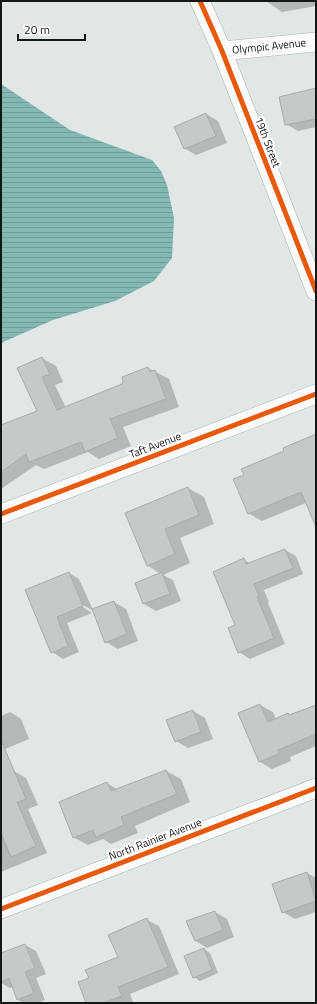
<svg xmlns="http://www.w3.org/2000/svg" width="317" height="1004" font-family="'Titillium Web',sans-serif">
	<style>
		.water { fill: url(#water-rules) }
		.shadow { fill: #0003 }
		.building { fill: #c6c9c9; stroke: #a8acac }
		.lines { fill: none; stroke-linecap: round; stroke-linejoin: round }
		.street-casing { stroke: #adb1b1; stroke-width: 20 }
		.street { stroke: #fafbfb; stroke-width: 19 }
		.cycleway-casing { stroke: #fff; stroke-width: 8 }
		.cycleway { stroke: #e8590c; stroke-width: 5 }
		.labels { text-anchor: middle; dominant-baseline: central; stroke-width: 4; stroke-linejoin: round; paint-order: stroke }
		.street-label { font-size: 11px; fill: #131716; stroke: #fff }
	</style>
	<defs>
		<pattern id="water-rules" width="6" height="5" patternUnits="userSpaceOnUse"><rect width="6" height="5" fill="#84b8b2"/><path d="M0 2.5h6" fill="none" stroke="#719d98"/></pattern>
	</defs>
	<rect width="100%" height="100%" fill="#e1e6e6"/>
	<path class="water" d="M1,84L70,130L152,160L161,171L167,185L174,218L172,258L154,281L115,301L53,320L1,343Z"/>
	<path class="shadow" d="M266,1H316V6L282,12Z
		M316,89V127L298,131L286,124Z
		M206,114L218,121L227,143L196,155L184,148Z
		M42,358L56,366L63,382L55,385L66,408L122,384L148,368L169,379L179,407L123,427L131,446L99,459L88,452L44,469L36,465L1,489V426L38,412Z
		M316,435V507L308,502L262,521L248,513L245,475Z
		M188,488L204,497L214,524L180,538L190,563L163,575L173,580L181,601L156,611L144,604L161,574L148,566L126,513Z
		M285,550L296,556L303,574L264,590L269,602L268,603L285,644L250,659L239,652L236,625L244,560L251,564Z
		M69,573L79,579L93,610L114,602L126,609L138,641L118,649L106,642L94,611L79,603L78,604L92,613L67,623L79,652L63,659L52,652L26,590Z
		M260,705L273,712L276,720L316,705V746L290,757L291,761L272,769L260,762Z
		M193,711L205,718L213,739L188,748L176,741Z
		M10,712L21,719L29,739L5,749L1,746V716Z
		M14,771L26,778L38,805L28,809L47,853L1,872V777Z
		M166,771L181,779L190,802L135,826L138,833L111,844L103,839L88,845L73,837L107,783L118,790Z
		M307,873L316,878V912L295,919L283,912Z
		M215,912L227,919L234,937L207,948L196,941L188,921Z
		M147,920L159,926L179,974L130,994L133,1002L132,1003H87L90,978L119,958Z
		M25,945L36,951L46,974L36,978L45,1000L37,1003H24L18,1000L13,987L10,988L1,983V954Z
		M204,949L210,953L218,973L200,981L194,977Z"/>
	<path class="building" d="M316,88V119L285,125L279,97Z
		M206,113L216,136L184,149L174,127Z
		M42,357L50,374L42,377L57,410L122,384L123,382L122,377L148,367L150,372L155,370L166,399L110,419L118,438L85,452L81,442L29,462L26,454L1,472V425L37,411L17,368Z
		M316,434V527L301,492L248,514L233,479L244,475L241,469L284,451L283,448Z
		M188,487L199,515L165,529L175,554L147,566L125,513Z
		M285,549L293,568L254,584L259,596L257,597L274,638L238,653L228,628L235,625L213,572L244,558L246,564Z
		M69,572L83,606L57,617L68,646L51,653L25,590Z
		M162,572L170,594L143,604L135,583Z
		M114,601L127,634L105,643L92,609Z
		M260,704L268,722L288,713L289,715L316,705V734L278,750L279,754L259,762L238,713Z
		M193,710L201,732L175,742L166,720Z
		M1,740L26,799L17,802L36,846L11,857L1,833Z
		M166,770L177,794L121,817L124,825L96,837L93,830L73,838L59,802L107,782L111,791Z
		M307,872L316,901L282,913L272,884Z
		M215,911L223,930L195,941L186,921Z
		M147,918L168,967L118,987L122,996L103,1003H86L78,982L89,978L85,970L118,957L108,935Z
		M25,944L35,968L25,972L34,993L17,1000L9,978L1,982V953Z
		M204,948L212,970L193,978L184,956Z"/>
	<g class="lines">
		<defs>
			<path id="street" d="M200,1L222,51L316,291
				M222,51L316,42
				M1,514L316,394
				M1,909L316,788"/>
		</defs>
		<use href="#street" class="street-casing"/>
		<use href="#street" class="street"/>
		<defs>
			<path id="cycleway" d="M200,1L222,51L316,291
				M1,514L316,394
				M1,909L316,788"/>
		</defs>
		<use href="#cycleway" class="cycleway-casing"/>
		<use href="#cycleway" class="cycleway"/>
	</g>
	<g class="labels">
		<g class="street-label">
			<text transform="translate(269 46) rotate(-6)">Olympic Avenue</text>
			<text transform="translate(268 142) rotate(69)">19th Street</text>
			<text transform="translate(155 445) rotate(-21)">Taft Avenue</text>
			<text transform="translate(155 839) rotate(-21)">North Rainier Avenue</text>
		</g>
	</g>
	<rect width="317" height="1004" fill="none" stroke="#131716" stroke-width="4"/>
	<path d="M18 34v6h67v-6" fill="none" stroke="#131716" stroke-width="2"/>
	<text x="24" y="34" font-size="12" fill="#131716" stroke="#ffffff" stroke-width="3" paint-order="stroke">20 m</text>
</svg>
